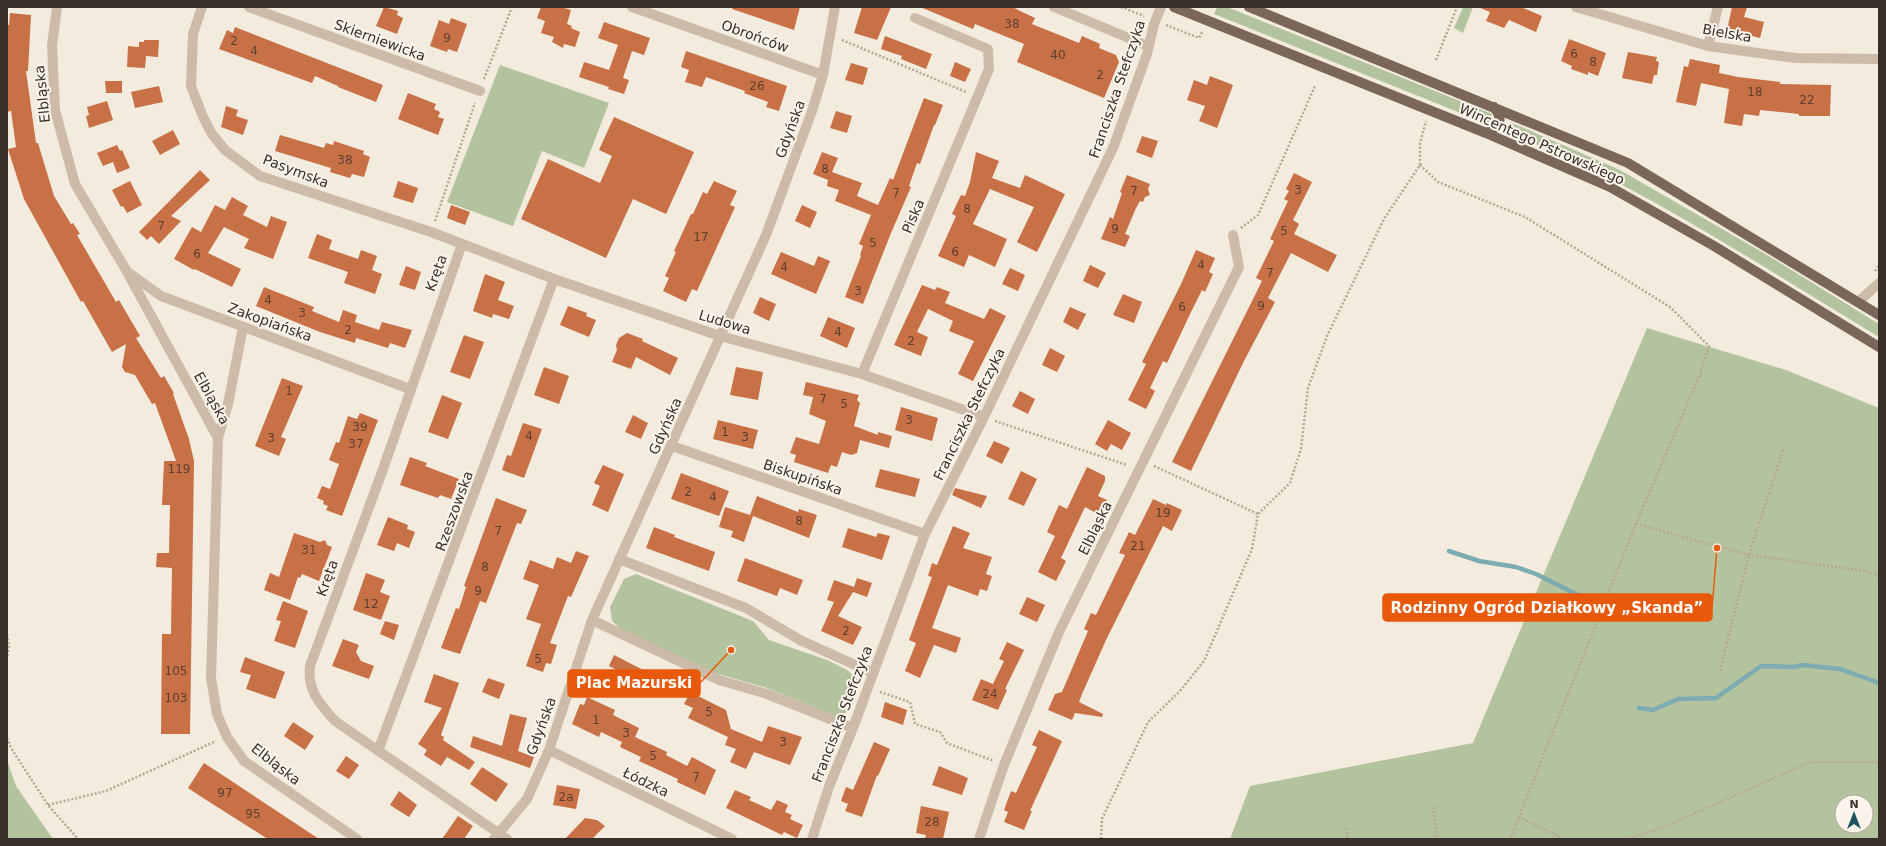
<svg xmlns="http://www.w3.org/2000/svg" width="1886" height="846" font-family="'DejaVu Sans',sans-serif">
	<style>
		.green { fill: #b3c39d; fill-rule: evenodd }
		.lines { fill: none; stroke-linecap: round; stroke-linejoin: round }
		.stream { stroke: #7cabb1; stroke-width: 4.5 }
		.building { fill: #c87046 }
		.path { stroke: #b8a693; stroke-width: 2.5; stroke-dasharray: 2 2; stroke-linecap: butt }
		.minor { stroke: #ccbba9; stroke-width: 10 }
		.major { stroke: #7b675a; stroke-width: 10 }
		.labels { text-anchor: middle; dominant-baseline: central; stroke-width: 4; stroke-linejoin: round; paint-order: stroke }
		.number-label { font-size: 12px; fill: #5d3f30 }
		.street-label { font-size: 14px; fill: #392f29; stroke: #faf4ea }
		.leader { fill: none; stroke: #e8590c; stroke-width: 1.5 }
		.callout-dot { fill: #e8590c; stroke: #faf4ea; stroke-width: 1.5 }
		.callout { fill: #e8590c; stroke: #e8590c; stroke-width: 1.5 }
		.callout-label { font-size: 15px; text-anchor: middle; font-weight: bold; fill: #fff }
	</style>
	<rect width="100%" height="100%" fill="#f3ebde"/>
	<path class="green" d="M1217,7H1227L1492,114L1488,124L1214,14Z
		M1463,7H1473L1463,33L1454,28Z
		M500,65L609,103L584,168L542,151L513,226L447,202Z
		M1510,122L1620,170L1762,252L1879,324V337C1786,281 1694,221 1597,172C1568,157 1537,145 1506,131Z
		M1647,328L1786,370L1879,408V839H1230L1250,786L1473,743ZM1842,802H1866V826H1842Z
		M636,574L753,621L769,640L827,660L847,670L857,679L846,713L835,716L767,688L705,670L621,629L612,621L610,607L624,579Z
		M7,760L16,786L53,839H7Z"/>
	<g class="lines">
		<path class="stream" d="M1449,551L1479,561L1516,567L1536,574L1588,600
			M1639,708L1653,710L1678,699L1716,698L1761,666L1792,667L1803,665L1840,669L1879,683"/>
	</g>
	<path class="building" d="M384,7L398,11L397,15L403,18L397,34L376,26Z
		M541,7H561L571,10L567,24L572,26L571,28L580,32L575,47L564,44L563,48L552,42L554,37L541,33L545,21L537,18Z
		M733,7H800L794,30L732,9Z
		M862,7H891L877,40L854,33Z
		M920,7H1012L1035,18L1032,24L1079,43L1082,36L1100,44L1099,48L1116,55L1119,62L1104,98L1017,62L1024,44L975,24L973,29Z
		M1478,7H1521L1542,16L1536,32L1509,20L1504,28L1486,21L1490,12Z
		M1732,7H1747L1744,17L1764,22L1760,38L1727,30Z
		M10,13L31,15L28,71H26L36,143H38L54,196L71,224L73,223L80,234L77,235L116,302L119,300L140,336L136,338L161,378L164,376L174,393L173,394L189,439L194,461L190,734H161L162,634H171L172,568L156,567L157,553H169L170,505H162L164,461H176L155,403L152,404L135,375L125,372L122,367L126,344L112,352L83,301L81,302L24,199L8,149L16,147L11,111L7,112L8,25H9Z
		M451,18L467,24L457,52L448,49L447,52L430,46L439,20L449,24Z
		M604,22L650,38L644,55L632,51L623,78L629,80L624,94L608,89L609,87L579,77L584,62L609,70L618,45L598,38Z
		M235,27L383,85L376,102L338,87V86L315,76L312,83L219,49L227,30L233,33Z
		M885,36L932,54L926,69L901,59L902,56L881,49Z
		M1569,39L1606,53L1598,76L1588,72V75L1571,69L1572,66L1561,61Z
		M144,40H159L158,57L146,56L145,68L127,67L128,46L139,47V42H144Z
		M686,51L787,86L779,111L766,107L768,102L744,93L745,91L706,77L702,87L685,82L689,70L681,67Z
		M1628,52L1657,57L1656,61L1659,62L1657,75H1654L1652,84L1622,78Z
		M1690,59L1720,65L1719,73L1738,77L1780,82V84L1831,85L1830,116H1799V114L1760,110L1759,116L1744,114L1742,126L1724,123L1729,89L1701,83L1696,106L1676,102L1684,66L1688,67Z
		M955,62L971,69L965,82L950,76Z
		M851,63L868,68L863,85L845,80Z
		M1210,76L1233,85L1217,128L1199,121L1205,106L1187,100L1194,80L1207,85Z
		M105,81H122V93H106Z
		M159,86L163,102L135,108L131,92Z
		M408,93L436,104L434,109L440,112L438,117L444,119L438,135L398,119Z
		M924,98L943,105L935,125H934L920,164L917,163L909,186L911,187L891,233L863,304L845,297L861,256L860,255L863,246L859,244L871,215L835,201L839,190L827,186L828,180L813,174L822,152L838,158L832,172L862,183L857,196L878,205L890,178L893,180Z
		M107,101L113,120L89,128L86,116L89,115L87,107Z
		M226,106L238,110L236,116L248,120L243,135L221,127Z
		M836,111L852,116L847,133L830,128Z
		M614,117L694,152L666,214L633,199L606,258L521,219L548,159L600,183L612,156L599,150Z
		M173,130L180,144L160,155L152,141Z
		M280,135L324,148L326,143L333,145L334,141L364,151L363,154L370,157L364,177L352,174L350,178L330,172L331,168L275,151Z
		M1142,136L1158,141L1152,158L1136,152Z
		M117,145L120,151L122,150L130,168L117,173L113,162L103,166L97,153Z
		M976,152L999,161L992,178L1020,188L1025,175L1065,194L1037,252L1017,242L1034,207L990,189L973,224L1007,239L995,267L969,255L964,267L938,256L956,216L952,214L961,195L965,196L970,182Z
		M200,170L210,180L171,216L181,221L159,244L151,236L147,240L139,232Z
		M1294,173L1312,182L1293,220L1299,224L1294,234L1337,255L1328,272L1291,253L1268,298L1275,302L1244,361L1191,471L1172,462L1262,281L1256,278L1274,241L1270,239L1288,201L1284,199L1289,191L1286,189Z
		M1127,175L1150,184L1148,189L1150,195L1145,197L1143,202L1140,201L1136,208L1125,234L1130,236L1125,247L1101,239L1110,217L1113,219L1122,193L1120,192Z
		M130,181L142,205L127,213L123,206L121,207L112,190Z
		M398,181L418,188L413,203L393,197Z
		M714,181L737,191L730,205L735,207L697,291L692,289L686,302L663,291L669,278L665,276L676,252L674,251L691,214H693L703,192L707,194Z
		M232,197L248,206L243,215L267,227L271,216L287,222L273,259L244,248L249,239L224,227L208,253L241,269L232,287L195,269L194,270L174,259L192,227L201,232L215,205L225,210Z
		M451,205L470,212L465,225L447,218Z
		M802,205L817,212L810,228L795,221Z
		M317,234L332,240L329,249L358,259L361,250L377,256L372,270L382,274L375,294L344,283L348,272L308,258Z
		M1196,250L1215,258L1209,272L1213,274L1205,292L1202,290L1191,312L1167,363L1163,361L1150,388L1155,391L1146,409L1128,400L1146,364L1142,362L1181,284Z
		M781,252L814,266L818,256L830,261L816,294L771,274Z
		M1090,265L1106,273L1098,288L1083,281Z
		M406,266L421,272L415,290L399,285Z
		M1010,268L1025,275L1018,291L1002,284Z
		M485,274L505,282L498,300L514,306L509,319L493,314L492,318L473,311Z
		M922,285L935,290L937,287L950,292L945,303L984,319L990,308L1006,316L973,381L958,374L974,341L949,331L953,321L928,309L917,332L928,337L921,356L894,345Z
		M264,287L314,307L312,311L339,322L343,310L357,315L355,322L379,330L382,322L412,330L405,348L390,343L388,348L356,338L355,343L320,332L256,306Z
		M1123,294L1142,302L1134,323L1113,315Z
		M760,297L776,304L769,321L753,313Z
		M568,306L587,313L586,316L596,320L589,337L560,325Z
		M1070,307L1086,314L1078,330L1063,322Z
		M828,317L855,328L847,348L820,336Z
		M627,333L643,339L642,341L678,358L670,375L636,357L631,369L612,362L617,350L616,345L619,338Z
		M464,335L484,342L470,379L450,372Z
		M1050,348L1065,356L1057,372L1042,365Z
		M544,367L569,376L559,404L534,395Z
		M736,367L763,372L758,400L730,395Z
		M282,378L303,386L281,437L286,439L279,456L255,446Z
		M806,382L859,395L857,400L860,403L854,426L878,435V432L892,436L889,448L860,440L857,453L851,455L842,452L837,467L831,465L828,473L794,462L796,455L790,453L796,437L819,444L826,421L809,414L813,397L803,395Z
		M1020,391L1035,399L1028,414L1012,406Z
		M442,395L462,403L448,439L428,432Z
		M901,407L938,418L932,441L895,430Z
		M360,413L378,420L342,516L326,510L328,506L323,504L324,501L317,498L322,486L330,489L339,464L329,460L336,442L339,443L348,416L357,419Z
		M633,415L648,423L641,439L625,432Z
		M718,420L758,430L753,449L713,439Z
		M1108,420L1131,433L1122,450L1111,444L1107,451L1095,444Z
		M523,423L542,429L524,478L502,470L507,455L511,456Z
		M994,441L1010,448L1002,464L986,456Z
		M410,457L427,463L425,466L459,479L451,499L440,495L438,498L400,485Z
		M603,465L624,474L608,512L592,505L600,486L594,483Z
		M1087,467L1105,476V481L1098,496L1107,500L1100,515L1085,507L1061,558L1066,561L1056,581L1038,572L1055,536L1047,532L1059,505L1067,509Z
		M880,469L920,479L915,497L875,487Z
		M1021,471L1037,479L1024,506L1008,499Z
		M681,473L729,491L719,516L671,499Z
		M955,488L987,496L981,508L952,495Z
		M757,496L798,512L799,509L817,515L809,538L753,516L744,542L731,537L733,531L719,527L725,507L750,515Z
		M496,498L527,510L521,524L517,523L486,603L480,601L460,654L441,648L456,608L459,609L466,587L464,586Z
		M1153,499L1166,505L1167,503L1182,510L1172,531L1163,526L1106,640L1082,694L1079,702L1103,714L1102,717L1075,713L1072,720L1048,710L1055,694L1062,692L1088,631L1084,629L1091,613L1096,615L1125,555L1119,553L1129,532L1135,535Z
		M388,517L408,525L407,529L415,532L409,548L397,543L394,551L377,545Z
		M953,526L970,533L963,548L992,557L986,574L992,576L987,591L980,589L978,596L948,585L932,628L961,638L956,653L934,645L920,678L905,671L916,643L909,640L932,577L928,576L932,563L937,565Z
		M654,527L675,535L674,537L715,552L709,571L646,548Z
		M848,528L876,537L878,533L890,536L882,560L842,547Z
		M294,533L320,542L325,540L327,545L332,547L319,581L302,574L300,578L298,577L290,600L264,590L270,573L279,577Z
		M576,551L589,556L571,597L568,596L550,643L557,645L551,664L546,663L543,672L526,666L541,624L526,619L539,585L523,579L530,560L553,569L557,557L571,563Z
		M745,558L803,580L797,595L780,588L777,596L737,581Z
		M366,573L385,580L380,592L390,596L381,620L353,610Z
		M857,578L872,583L867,597L853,592L838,616L862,627L853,645L821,631L834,602L827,600L834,580L854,587Z
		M1027,597L1045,605L1037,622L1019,614Z
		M283,601L308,611L295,648L274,641L281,621L276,620Z
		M385,621L399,625L394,640L380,634Z
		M343,639L359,645L356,652L361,661L374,666L369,679L332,666Z
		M1007,642L1024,650L1005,689L1007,690L998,710L972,700L981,679L993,684L1004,661L999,659Z
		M614,655L651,674L645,686L636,681L631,691L611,681L617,670L609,666Z
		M245,657L285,672L275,699L246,689L251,675L240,672Z
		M434,674L459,683L441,735L444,737L443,740L475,762L469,770L447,757L441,766L424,755L427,750L418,744L442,708L424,702Z
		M488,678L505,684L499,699L482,692Z
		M690,692L726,710L731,729L762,742L768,726L802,737L790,765L754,752L746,769L730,762L736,749L725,745L728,737L688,718L693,708L684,704Z
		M587,697L615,710L613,715L639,728L635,737L667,752L666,755L687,766L692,757L716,770L705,795L677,782L678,779L639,761L641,757L620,747L622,742L601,732L599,737L572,724L580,704L584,705Z
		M885,702L907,710L903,725L881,717Z
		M510,714L527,718L518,751L534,757L530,768L470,747L473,736L502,746Z
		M293,722L314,736L305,750L284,736Z
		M1039,730L1062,741L1030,811H1032L1024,830L1004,822L1008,812L1004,810L1011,791L1016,793L1037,747L1032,745Z
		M874,742L890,749L878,776L877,775L862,817L845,811L848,804L841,801L846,787L853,790Z
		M346,756L359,765L349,779L336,771Z
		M204,763L230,780L319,839H268L200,796L188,788Z
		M939,766L968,778L962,795L932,785Z
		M482,767L508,784L496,802L470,784Z
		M557,785L580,789L576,809L553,805Z
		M735,790L751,797L749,800L771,810L777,800L788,805L785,812L792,815L790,819L803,825L797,838L784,832L782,835L726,808Z
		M399,791L417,805L409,817L390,805Z
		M921,806L949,812L943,839H925L926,835L916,833Z
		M458,816L473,826L464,839H442Z
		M585,818L597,820L605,826L592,839H565Z"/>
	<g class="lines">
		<path class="path" d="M1121,7L1144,16
			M1166,25L1199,38L1202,32
			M842,40L966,92
			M1436,60L1457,7
			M484,79L512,7
			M1420,165L1438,182L1525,217L1670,307L1709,346L1700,374L1636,524L1510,839
			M435,221L475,103
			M1241,228L1258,215L1315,86
			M1875,271L1879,266
			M995,421L1127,465
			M1154,466L1258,514
			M1636,524L1749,555L1865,571L1879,576
			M7,634L9,647L7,658
			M1720,671L1749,555L1783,450
			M880,692L910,702L915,724L940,732L947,743L994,761
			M7,738L11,748L48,805L78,839
			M48,805L106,791L216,741
			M1433,807L1437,839
			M1519,817L1564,839
			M1346,828L1348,839
			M1101,839L1102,819L1148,722L1180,691L1204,661L1252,549L1258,514L1290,483L1301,449L1308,388L1327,336L1384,219L1420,165V143L1426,121
			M1627,839L1662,828L1810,762H1877L1879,764"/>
		<path class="minor" d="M57,7L52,45L55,110L75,184L126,270L218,438L211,678L217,714L227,737L244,761L357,839
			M202,7L193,34L191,86L203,117L212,134L225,150L260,176L431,232L554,279L720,336L862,374L984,417
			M249,7L480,91
			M632,7L823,75
			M1054,7L1148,46
			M1576,7L1708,46L1795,58L1879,59
			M1708,46L1718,7
			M462,244L382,472L310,666C307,690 319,703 335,721L507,839
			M129,273L161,296L410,389
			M1858,302L1879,283
			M862,374L989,69L988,49L915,18
			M218,438L228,404L243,327
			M672,446L925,534
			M619,559L746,608L800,640L873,673
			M592,620L719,680L767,694L853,728
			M549,750L732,839
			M378,751L554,279
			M494,839L527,799L549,750L592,620L766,235L812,111L823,75L835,7
			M812,839L830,784L853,728L925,534L984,417L1113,148L1147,54L1154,24L1161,7
			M979,839L1004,765L1059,632L1239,267L1233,235"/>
		<path class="major" d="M1174,7L1486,133L1610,187L1714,246L1879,347
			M1249,7L1628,163L1879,315
			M1486,133C1500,127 1504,120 1494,107"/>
	</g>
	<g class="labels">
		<g class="number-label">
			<text x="1012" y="24">38</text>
			<text x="447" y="38">9</text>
			<text x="234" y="41">2</text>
			<text x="254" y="51">4</text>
			<text x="1574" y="54">6</text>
			<text x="1058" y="55">40</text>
			<text x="1593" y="62">8</text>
			<text x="1100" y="75">2</text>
			<text x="757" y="86">26</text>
			<text x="1755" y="92">18</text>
			<text x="1807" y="100">22</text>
			<text x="345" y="160">38</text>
			<text x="825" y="169">8</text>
			<text x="1298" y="190">3</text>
			<text x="1134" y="191">7</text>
			<text x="896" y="193">7</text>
			<text x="967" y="209">8</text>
			<text x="161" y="226">7</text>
			<text x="1115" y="229">9</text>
			<text x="1284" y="231">5</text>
			<text x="701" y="237">17</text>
			<text x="873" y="243">5</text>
			<text x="955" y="252">6</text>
			<text x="197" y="254">6</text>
			<text x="1201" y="265">4</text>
			<text x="784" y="267">4</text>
			<text x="1270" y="273">7</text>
			<text x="858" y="291">3</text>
			<text x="268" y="300">4</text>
			<text x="1261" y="306">9</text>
			<text x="1182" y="307">6</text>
			<text x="302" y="313">3</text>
			<text x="348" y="330">2</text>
			<text x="838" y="332">4</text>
			<text x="911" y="341">2</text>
			<text x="289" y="391">1</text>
			<text x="823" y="399">7</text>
			<text x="844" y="404">5</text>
			<text x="909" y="420">3</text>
			<text x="360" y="427">39</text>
			<text x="725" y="432">1</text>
			<text x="529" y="436">4</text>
			<text x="745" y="437">3</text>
			<text x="271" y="438">3</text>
			<text x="356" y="444">37</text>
			<text x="179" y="469">119</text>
			<text x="688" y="492">2</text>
			<text x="713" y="497">4</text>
			<text x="1163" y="513">19</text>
			<text x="799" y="521">8</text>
			<text x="498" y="531">7</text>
			<text x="1138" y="546">21</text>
			<text x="309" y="550">31</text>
			<text x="485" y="567">8</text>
			<text x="478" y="591">9</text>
			<text x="371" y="604">12</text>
			<text x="846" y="631">2</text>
			<text x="538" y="659">5</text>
			<text x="176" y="671">105</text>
			<text x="990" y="694">24</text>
			<text x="176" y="698">103</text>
			<text x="709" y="712">5</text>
			<text x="596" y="720">1</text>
			<text x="626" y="733">3</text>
			<text x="783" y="742">3</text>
			<text x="653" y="756">5</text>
			<text x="696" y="777">7</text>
			<text x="225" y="793">97</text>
			<text x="566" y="797">2a</text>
			<text x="253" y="814">95</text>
			<text x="932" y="822">28</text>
		</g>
		<g class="street-label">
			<text transform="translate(1727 33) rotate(10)">Bielska</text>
			<text transform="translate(755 36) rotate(20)">Obrońców</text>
			<text transform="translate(380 40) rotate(20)">Skierniewicka</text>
			<text transform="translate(1117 89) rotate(-71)">Franciszka Stefczyka</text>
			<text transform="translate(42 94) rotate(-96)">Elbląska</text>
			<text transform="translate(790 129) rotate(-70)">Gdyńska</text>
			<text transform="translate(1542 144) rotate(24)">Wincentego Pstrowskiego</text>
			<text transform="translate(296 171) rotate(21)">Pasymska</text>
			<text transform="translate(913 216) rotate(-67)">Piska</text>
			<text transform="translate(436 273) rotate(-70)">Kręta</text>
			<text transform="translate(270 322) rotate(20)">Zakopiańska</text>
			<text transform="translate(725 322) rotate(17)">Ludowa</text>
			<text transform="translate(212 398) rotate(61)">Elbląska</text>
			<text transform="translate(969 414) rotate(-64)">Franciszka Stefczyka</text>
			<text transform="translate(665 426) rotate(-66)">Gdyńska</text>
			<text transform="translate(803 477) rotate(19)">Biskupińska</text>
			<text transform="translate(454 511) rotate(-70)">Rzeszowska</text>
			<text transform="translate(1095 528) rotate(-64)">Elbląska</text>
			<text transform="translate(327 578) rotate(-70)">Kręta</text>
			<text transform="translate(842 714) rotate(-69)">Franciszka Stefczyka</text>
			<text transform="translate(541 726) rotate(-70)">Gdyńska</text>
			<text transform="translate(276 764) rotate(38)">Elbląska</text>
			<text transform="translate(646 782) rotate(26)">Łódzka</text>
		</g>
	</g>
	<path class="leader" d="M1717 548L1712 608M731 650L700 683"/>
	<g class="callout-dot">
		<circle cx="1717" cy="548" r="4"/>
		<circle cx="731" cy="650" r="4"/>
	</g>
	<g class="callout">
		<rect x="1383" y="594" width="329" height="27" rx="4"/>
		<rect x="568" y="670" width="132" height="27" rx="4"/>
	</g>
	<g class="callout-label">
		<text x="1547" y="613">Rodzinny Ogród Działkowy „Skanda”</text>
		<text x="634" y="688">Plac Mazurski</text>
	</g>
	<rect width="1886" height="846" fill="none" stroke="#392f29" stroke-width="16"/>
	<g transform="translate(1854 814)"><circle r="19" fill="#faf4ea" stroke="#ada59d"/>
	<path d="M0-3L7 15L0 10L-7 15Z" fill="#1d535b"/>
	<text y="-6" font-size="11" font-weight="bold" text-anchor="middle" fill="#392f29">N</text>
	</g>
</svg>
